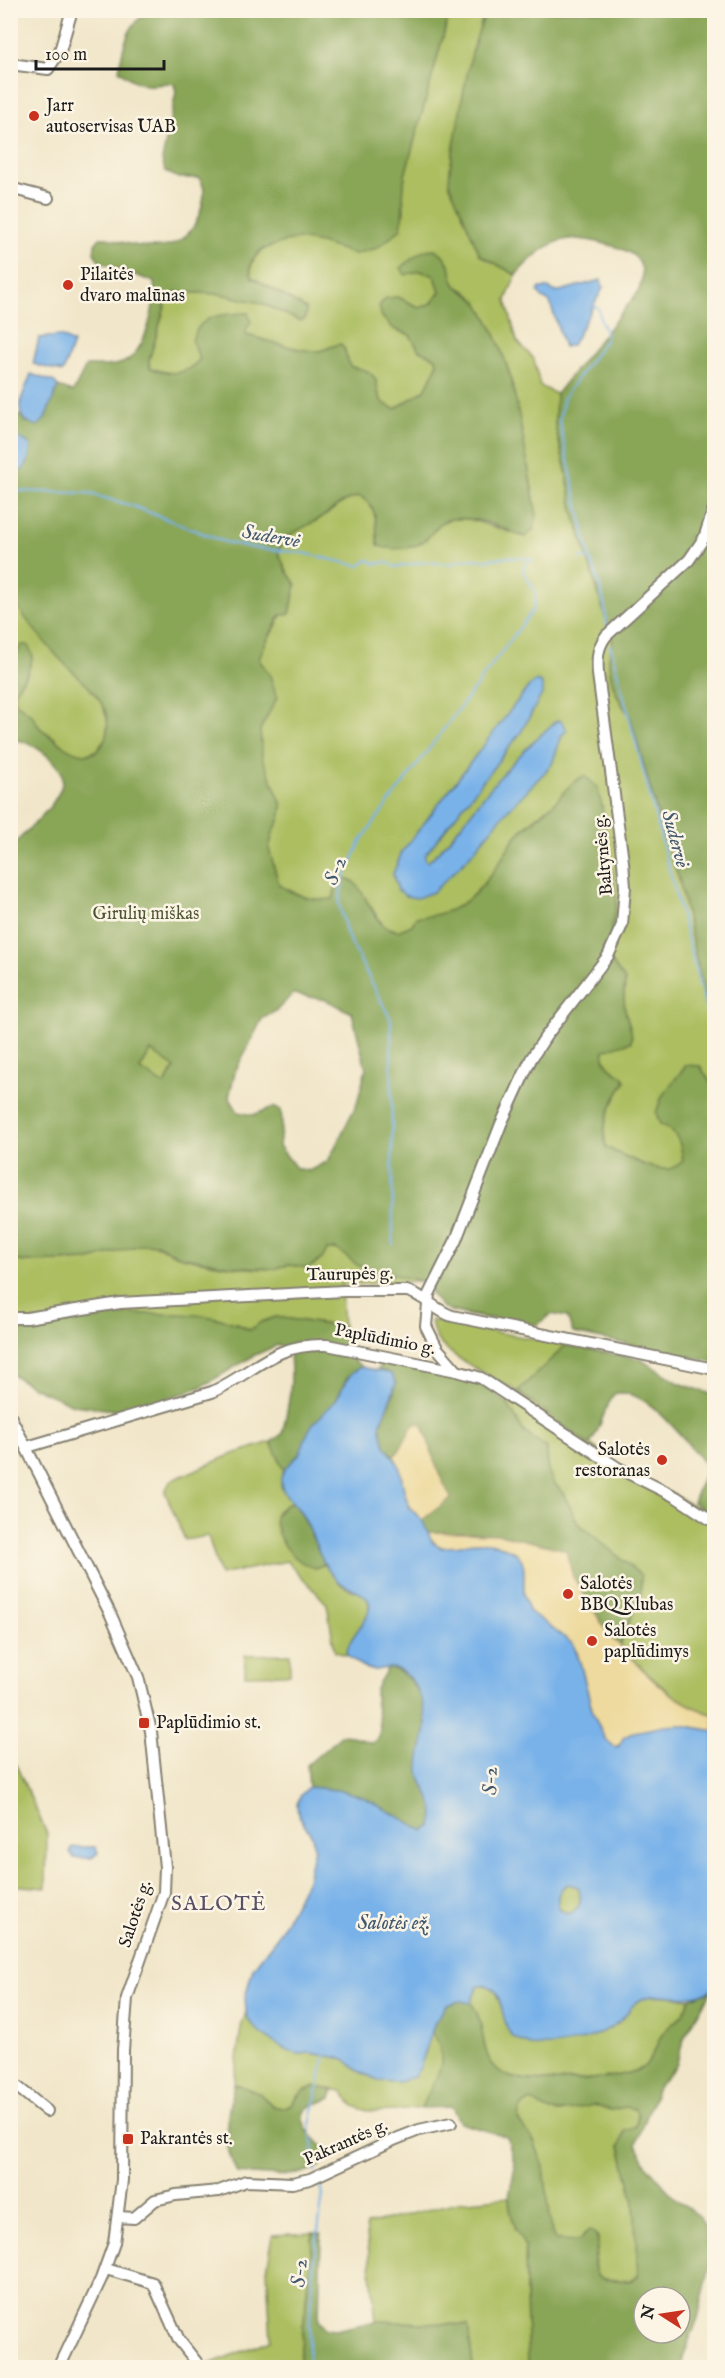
<svg xmlns="http://www.w3.org/2000/svg" width="725" height="2378" font-family="'IM FELL English',serif">
	<style>
		.green { fill: #acbe61; stroke: #646d3e; stroke-width: 1.5; fill-rule: evenodd }
		.forest { fill: #89a557; stroke: #52603a; stroke-width: 1.5; fill-rule: evenodd }
		.sand { fill: #eeda9e; stroke: #857b5d; stroke-width: 1.5 }
		.water { fill: #79b2e9; stroke: #4a6782; stroke-width: 1.5; fill-rule: evenodd }
		.lines { fill: none; stroke-linecap: round; stroke-linejoin: round }
		.stream { stroke: #79b2e9; stroke-width: 2 }
		.minor-casing { stroke: #868172; stroke-width: 14 }
		.minor { stroke: #fff; stroke-width: 10 }
		.poi-dot { fill: #c8321e; stroke: #fcf5e5; stroke-width: 2 }
		.labels { text-anchor: middle; dominant-baseline: central; stroke-width: 5; stroke-linejoin: round; paint-order: stroke }
		.poi-label { font-size: 18px; fill: #1c1c1c; stroke: #fcf5e5; text-anchor: start }
		.street-label { font-size: 18px; fill: #1c1c1c; stroke: #fcf5e5 }
		.park-label { font-size: 18px; fill: #4e5534; stroke: #fcf5e5 }
		.water-label { font-size: 20px; font-style: italic; fill: #41586e; stroke: #fcf5e5 }
		.quarter-label { font-size: 21px; letter-spacing: 1.5px; fill: #585065; stroke: #fcf5e5 }
	</style>
	<rect width="100%" height="100%" fill="#fcf5e5"/>
	<filter id="ink" filterUnits="userSpaceOnUse"><feTurbulence type="fractalNoise" baseFrequency=".0167" numOctaves="2"/><feDisplacementMap in="SourceGraphic" scale="12" xChannelSelector="R" yChannelSelector="G"/><feConvolveMatrix kernelMatrix="1 2 1 2 8 2 1 2 1" color-interpolation-filters="sRGB"/></filter>
	<filter id="wash" filterUnits="userSpaceOnUse"><feTurbulence type="fractalNoise" baseFrequency=".008" numOctaves="4" result="noise"/><feDisplacementMap in="SourceGraphic" scale="24" xChannelSelector="R" yChannelSelector="G"/><feGaussianBlur stdDeviation="1.35" result="paint"/><feColorMatrix in="noise" values="0 0 0 0 0 0 0 0 0 0 0 0 0 0 0 0 0 1.4 0 .05"/><feComposite in="paint" operator="in"/></filter>
	<g filter="url(#wash)">
		<rect width="100%" height="100%" fill="#f1e6c9"/>
		<path class="green" d="M450,11H487L481,22L470,65L450,168L480,255L516,275L506,300L517,341L534,359L540,386L556,394L555,426L566,470L573,510L613,642C603,667 614,695 630,716L662,830L679,879L703,991L714,1032V1088L700,1066L672,1129L681,1143L683,1161C679,1164 675,1168 670,1169C654,1172 621,1154 606,1147C600,1123 612,1102 625,1082L623,1076C611,1070 602,1063 604,1049L631,1042C633,1031 629,1025 626,1014C623,1002 624,992 625,980L604,952L611,933L602,806L550,807C538,816 525,825 515,837C510,843 507,851 503,857C480,892 461,916 416,917L412,925L398,931L384,926L352,880C347,886 341,893 334,898C320,907 292,892 279,885L268,849L273,832L280,819L282,805L262,757L260,730L267,716L270,675L259,660L262,647L275,628L296,585L286,570L278,552C286,531 305,528 322,517C336,508 344,499 360,496C376,506 378,521 377,540L450,519H469L525,537L537,515L510,374L492,329L478,302L466,291L457,287L453,282L448,262L410,273L420,271L435,276L440,292L432,303L420,308L398,297L394,329L410,335L419,350L436,358L437,365L425,390L395,409C381,404 381,402 377,388C376,382 370,376 367,371L351,367L346,358L345,349C325,344 333,349 318,351C303,353 261,339 246,335V330L192,341L200,359C186,376 170,375 150,368L149,360L167,300L176,292L220,294L261,303L300,321L305,319L306,309L252,277C244,252 280,239 300,239C318,239 338,248 355,254L404,213L403,191L405,175ZM529,686L541,691L542,694L521,732L425,855V861L428,862C451,841 468,816 488,792C508,766 531,743 555,722L560,720L563,727L552,764L506,812L398,890L393,874L402,852Z
			M10,596L59,658L87,685L102,703L108,722L106,737L98,749L88,754L75,753L63,747L55,738L40,728L31,714L22,710L14,700L16,689L28,673L14,660L11,663Z
			M151,1051L175,1067L164,1085L140,1069Z
			M143,1244C164,1244 166,1253 182,1257C211,1264 241,1269 270,1269C277,1269 282,1265 289,1265C308,1265 315,1273 327,1250L337,1249L359,1266L421,1281L341,1285L343,1327L276,1317L262,1322L250,1330L237,1323L129,1314L78,1319L11,1332V1260L27,1262L90,1260Z
			M431,1320L566,1345L518,1392L625,1469L714,1517V1715C675,1704 647,1674 620,1645L641,1593L578,1523L563,1493L554,1483L548,1471L547,1448L524,1432L507,1403L517,1391C497,1379 452,1359 438,1341C433,1335 432,1327 431,1320Z
			M271,1442L284,1470L281,1486L284,1492L292,1502L277,1511C271,1540 292,1555 315,1568L325,1564C330,1572 336,1580 343,1586C352,1592 367,1591 369,1604C372,1621 346,1636 347,1655L335,1652L327,1604L287,1561L220,1575L208,1536L185,1540L165,1492L170,1481L230,1455Z
			M290,1654V1674L245,1675V1655Z
			M10,1765H16L47,1834L46,1888L11,1885Z
			M569,1884L578,1887C583,1899 580,1910 568,1914L560,1910C555,1900 558,1888 569,1884Z
			M485,1984C495,1986 497,1996 501,2006L578,2040C593,2036 613,2030 624,2017C630,2010 633,2001 643,1998C657,1993 676,1997 690,1999C683,2023 670,2020 660,2038C655,2047 654,2058 645,2066C627,2081 526,2086 505,2075C475,2058 489,2025 471,2003L477,1987Z
			M246,2012L249,2021L262,2035L299,2054L310,2053L345,2059L359,2071L380,2081L400,2082L423,2059L432,2031C453,2066 436,2076 421,2108C404,2110 369,2116 354,2106C349,2102 347,2096 343,2091L314,2087L297,2096L292,2104L282,2108L273,2106L260,2094L234,2083L241,2027Z
			M532,2100L546,2110L560,2112L593,2105L611,2110L626,2106L635,2109C643,2123 628,2136 620,2146L634,2202L638,2276L631,2281L604,2279L597,2276C590,2258 600,2254 598,2237L589,2230L579,2241L556,2240L552,2234L544,2168L534,2141L518,2120C519,2109 521,2104 532,2100Z
			M509,2197C510,2216 517,2231 525,2247L528,2367H473L468,2325L376,2321L366,2225L458,2202Z
			M313,2233L299,2367L199,2368L271,2340L267,2270L273,2235Z"/>
		<path class="forest" d="M159,10L450,11L405,175C402,193 404,211 401,229L377,248L355,254L320,243L299,239L281,243L261,250L252,260L250,269L252,277L306,309L305,319L300,321L261,303L220,294L176,292L167,300L149,360L150,368C170,375 186,376 200,359L192,341C200,313 223,314 248,313L251,322L246,330V335C262,339 303,353 318,351C326,350 332,345 341,344C347,351 346,359 351,367C356,368 364,369 369,372C385,383 368,399 395,409L425,390L437,365L436,358L419,350L410,335L394,329L382,317L379,306L386,298L398,297L420,308L432,303L440,292L435,276L420,271L405,275L401,268C416,255 435,236 448,263C452,269 451,278 455,284C461,292 473,295 479,304C519,368 522,444 537,515L534,529L525,537C503,528 477,516 452,519C435,521 433,538 419,544C409,549 387,551 378,545C375,525 380,509 360,496C344,499 335,508 322,517C305,528 286,532 278,552L286,570L296,585L290,614L280,615C274,631 263,643 259,660L270,675L277,698L260,730L262,757L282,805L280,819L273,832L269,849L279,885C296,895 312,902 333,899L338,878C364,874 367,914 384,926C388,928 394,930 398,931L412,925L416,917C461,916 480,892 503,857C507,850 511,843 516,837C527,824 542,815 554,803C563,794 573,779 585,776L597,787L602,806L617,902L611,933L604,952L625,980C624,992 623,1002 626,1014C629,1025 633,1031 631,1042L604,1050C602,1064 612,1070 623,1076L625,1082C612,1102 600,1123 606,1147C621,1155 654,1172 670,1169C675,1168 679,1164 683,1161C681,1143 678,1132 660,1124L656,1113L662,1096L686,1065L700,1066L714,1088V1362L573,1333L567,1317L551,1314L537,1325C518,1322 456,1316 442,1307C433,1300 431,1288 421,1281L359,1266L336,1249L327,1250L322,1259L308,1268L288,1265L274,1269L232,1266L179,1256L157,1244H143L90,1260L27,1262L11,1260L10,849C24,831 68,799 62,774C60,766 50,758 44,753C35,746 23,739 11,740V663L21,645H28L33,656L28,672L16,689L14,700C20,707 24,709 31,714C35,718 37,725 41,729C58,743 95,774 106,736C116,702 78,679 59,658C46,644 20,614 12,597C8,589 11,575 11,566C11,535 11,505 11,474L14,475L19,438H11V418L20,415L25,422L44,420L58,387L73,392L86,366C96,366 109,367 119,364C145,358 157,304 154,282L100,262L94,253L95,244L100,238C107,237 111,239 118,241C153,251 185,254 200,213C204,200 207,189 199,178H178L165,171L162,160L176,92L174,84C167,81 163,85 155,85C142,87 129,79 119,70C123,45 129,14 159,10ZM293,994L326,1000L352,1013L366,1069L357,1103L328,1161L309,1171L296,1168L279,1146L282,1122L281,1110L273,1107L253,1115L238,1112L229,1097L235,1072L262,1019L276,1011ZM151,1051L175,1068L164,1085L140,1069Z
			M487,11H714V1032L703,991L679,879L662,830L630,716C614,695 603,667 613,642L573,510L566,470L555,426L556,394L638,292C653,256 625,248 597,242C586,240 575,237 564,240C545,244 528,261 516,275L480,255L449,183L450,168C459,123 467,50 487,11Z
			M129,1314C170,1314 213,1310 250,1330L261,1322L276,1317L343,1327L346,1354L362,1367L357,1369L346,1379L337,1400L306,1437L302,1451L284,1470L271,1442L282,1434C289,1404 294,1379 289,1348L278,1345L255,1355L201,1387L128,1412L73,1405L33,1387L11,1374V1332L78,1319Z
			M566,1345L640,1359L679,1383L714,1395V1517L693,1502L707,1467C688,1445 647,1385 614,1394C603,1410 601,1430 589,1445L518,1391Z
			M381,1360L463,1377L485,1386L507,1403L524,1432L547,1448L548,1471L554,1483L563,1493L578,1523L641,1575V1593L620,1645C602,1633 582,1599 573,1578C569,1570 568,1559 566,1550L499,1534L426,1532L422,1520L450,1497L438,1472L423,1425L394,1456L385,1446L380,1425L394,1393L392,1374L378,1369Z
			M292,1502L300,1511L325,1564L315,1568C294,1563 274,1538 275,1516L284,1506Z
			M388,1667C413,1674 426,1699 426,1724C426,1742 416,1761 421,1779C426,1798 439,1802 432,1826L424,1831L365,1798L344,1791L309,1787L307,1765L342,1735L352,1736L372,1743C389,1734 373,1710 375,1693C376,1685 384,1675 388,1667Z
			M712,1990L685,2035L676,2066L659,2085L636,2144L647,2166L674,2197L699,2216L705,2228L710,2266L698,2318L683,2357L682,2367H528L525,2247L516,2230L510,2210L509,2197L515,2166L507,2137L460,2123L452,2107L421,2108C435,2076 452,2065 432,2031L435,2022L446,2005L460,2001L471,2003C489,2025 475,2058 505,2075C526,2086 627,2081 645,2066C654,2058 655,2047 660,2038C670,2020 683,2023 690,1999ZM532,2100L546,2110L560,2112L593,2105L611,2110L626,2107L635,2109L638,2115L636,2127L625,2131L620,2146L634,2202L638,2276L631,2281L604,2279L597,2276C596,2273 594,2270 594,2266C592,2253 607,2238 589,2230L579,2241L556,2240L552,2234L544,2168L534,2141L518,2120C519,2109 521,2104 532,2100ZM644,2297H680V2333H644Z
			M234,2083L260,2094L273,2106L282,2108L292,2104L303,2091L314,2087L334,2090L331,2098C325,2101 319,2102 313,2105C289,2115 314,2139 324,2148V2155L320,2166C292,2180 268,2175 237,2173C220,2139 227,2118 234,2083Z
			M313,2233H321L319,2321L326,2329L335,2330L376,2321L468,2325L473,2367H299Z"/>
		<path class="sand" d="M417,1423L423,1425L438,1472L451,1498L422,1520C415,1513 408,1506 405,1495C401,1482 402,1469 394,1456L399,1451L413,1425Z
			M426,1532L499,1534L566,1550L573,1577L611,1638C628,1650 638,1667 654,1681C670,1695 694,1709 714,1715V1731L680,1725L621,1743L615,1747L605,1739L593,1713L577,1652L529,1611L524,1595L479,1542C455,1546 441,1557 426,1532Z"/>
		<path class="water" d="M601,280L603,288L572,345L564,347L550,302L542,298L538,292L540,288H548L556,292Z
			M60,336L73,343L63,372L33,364L39,338Z
			M31,374L55,382L58,387L44,420L37,426C8,416 23,396 31,374Z
			M11,438H19L30,444C31,458 26,474 11,474Z
			M537,681L542,684V694L521,732L425,855V861L428,862C451,841 468,816 488,791C508,766 531,743 555,722L560,720L567,730L562,735L552,764L544,773L506,812L467,859L433,892L417,898L406,896L398,890L393,874L402,852L529,686Z
			M362,1367L392,1374L396,1383L380,1426L385,1446L399,1465L405,1495L410,1508L422,1520L433,1543L442,1548L479,1542L497,1544L517,1553L522,1560L524,1569V1595L529,1611L573,1644L580,1662L593,1713L605,1739L615,1747L619,1746L623,1738L634,1732L665,1726L680,1725L714,1731V1988C686,2006 669,1989 644,1998C632,2002 630,2012 621,2020C600,2038 559,2050 531,2045C525,2043 515,2040 511,2035C499,2021 505,1977 477,1987L471,2003L460,2001L446,2005L435,2022L420,2068L414,2076L400,2082L380,2081L358,2071L345,2059L310,2053L299,2054L288,2051L262,2035L249,2021L246,2012L245,1997L253,1968L277,1937L307,1880L314,1848L312,1836L298,1814L297,1804L301,1795L309,1787L344,1791L365,1798L424,1831L432,1826C440,1801 421,1792 419,1770C418,1755 426,1739 426,1724C426,1706 416,1676 397,1669C388,1666 384,1669 375,1670C364,1670 355,1661 347,1655C346,1637 374,1618 369,1602C365,1591 344,1588 336,1579C317,1560 314,1531 299,1510C292,1500 280,1493 281,1479C282,1468 293,1462 299,1454C303,1449 303,1443 306,1437C309,1428 315,1421 322,1415C327,1409 334,1404 337,1398C345,1386 347,1372 362,1367ZM569,1884L578,1887C583,1899 580,1910 568,1914L560,1910C555,1900 558,1888 569,1884Z
			M76,1847H95L98,1853L92,1858H74L70,1852L71,1848Z"/>
		<g class="lines">
			<path class="stream" d="M10,491L87,493L133,506L225,542L254,548L303,553L359,566L368,560L376,564L387,562L395,567L425,562L452,564L459,560L473,559L483,560L509,557L532,559
				M581,558L590,559C600,580 605,603 607,626
				M590,559L559,421L564,397L606,339C607,329 599,324 599,309L593,305
				M610,645L714,1039
				M393,1244L391,1020L347,935L339,903L343,880L361,841L381,813L533,610C540,593 532,585 523,572L524,566L532,559
				M315,2172L310,2125L325,2054
				M308,2368L312,2276L323,2194L318,2182"/>
		</g>
	</g>
	<g filter="url(#ink)">
		<g class="lines">
			<defs>
				<path id="minor" d="M10,64L48,69L60,51L72,10
					M10,188L48,198
					M10,1318H27L120,1303L344,1291H407C424,1295 434,1310 452,1316L714,1369
					M457,1371L437,1348L426,1326L429,1294L456,1240L501,1124L531,1059L546,1036L608,956L622,925L625,887L623,862L598,674C597,659 597,648 606,636L689,560L704,538L714,508
					M10,1416L110,1613L138,1677L151,1731L165,1867L164,1892L127,1998L123,2050L122,2180L114,2243L101,2279L59,2368
					M27,1447L212,1392C257,1371 272,1343 327,1345L457,1371L481,1378L618,1468L676,1497L714,1522
					M10,2081L47,2111
					M119,2217L134,2218L155,2200L176,2195L219,2191L246,2181L292,2183L310,2179L396,2139L419,2130L451,2123
					M106,2269L153,2283L179,2340L201,2368"/>
			</defs>
			<use href="#minor" class="minor-casing"/>
			<use href="#minor" class="minor"/>
		</g>
	</g>
	<g class="poi-dot">
		<circle cx="34" cy="116" r="6"/>
		<circle cx="68" cy="285" r="6"/>
		<circle cx="662" cy="1460" r="6"/>
		<circle cx="568" cy="1594" r="6"/>
		<circle cx="592" cy="1641" r="6"/>
		<rect x="138" y="1717" width="12" height="12" rx="3"/>
		<rect x="122" y="2133" width="12" height="12" rx="3"/>
	</g>
	<g class="labels">
		<g class="poi-label">
			<text x="46" y="106">Jarr<tspan x="46" dy="21">autoservisas UAB</tspan></text>
			<text x="80" y="275">Pilaitės<tspan x="80" dy="21">dvaro malūnas</tspan></text>
			<text x="650" y="1450" text-anchor="end">Salotės<tspan x="650" dy="21">restoranas</tspan></text>
			<text x="580" y="1584">Salotės<tspan x="580" dy="21">BBQ Klubas</tspan></text>
			<text x="604" y="1631">Salotės<tspan x="604" dy="21">paplūdimys</tspan></text>
			<text x="156" y="1723">Paplūdimio st.</text>
			<text x="140" y="2139">Pakrantės st.</text>
		</g>
		<g class="street-label">
			<text transform="translate(604 855) rotate(-95)">Baltynės g.</text>
			<text transform="translate(350 1275) rotate(-1)">Taurupės g.</text>
			<text transform="translate(385 1340) rotate(11)">Paplūdimio g.</text>
			<text transform="translate(136 1914) rotate(-72)">Salotės g.</text>
			<text transform="translate(346 2143) rotate(-24)">Pakrantės g.</text>
		</g>
		<g class="park-label">
			<text x="146" y="914">Girulių miškas</text>
		</g>
		<g class="water-label">
			<text transform="translate(271 537) rotate(10)">Sudervė</text>
			<text transform="translate(675 839) rotate(75)">Sudervė</text>
			<text transform="translate(336 871) rotate(-68)">S-2</text>
			<text transform="translate(491 1781) rotate(-89)">S-2</text>
			<text x="394" y="1923">Salotės ež.</text>
			<text transform="translate(300 2273) rotate(-85)">S-2</text>
		</g>
		<g class="quarter-label">
			<text x="219" y="1904">SALOTĖ</text>
		</g>
	</g>
	<rect width="725" height="2378" fill="none" stroke="#fcf5e5" stroke-width="36"/>
	<g transform="translate(662 2315) rotate(282)"><circle r="28" fill="#fcf5e5" stroke="#a29e95" stroke-width="1.5"/>
	<path d="M0-4.5L10 22L0 15L-10 22Z" fill="#c8321e"/>
	<text y="-9" font-size="16" font-weight="bold" text-anchor="middle" fill="#1c1c1c">N</text>
	</g>
	<path d="M36 60v9h128v-9" fill="none" stroke="#1c1c1c" stroke-width="3"/>
	<text x="45" y="60" font-size="18" fill="#1c1c1c" stroke="#fcf5e5" stroke-width="4.5" paint-order="stroke">100 m</text>
</svg>
